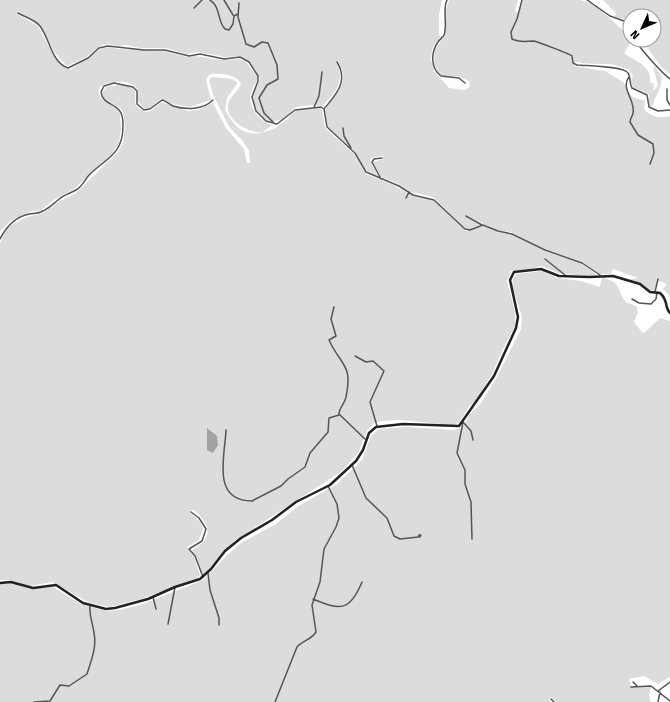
<svg xmlns="http://www.w3.org/2000/svg" width="670" height="702" font-family="'Fira Sans',sans-serif">
	<style>
		.green { fill: #dcdcdc }
		.water { fill: #a3a3a3 }
		.lines { fill: none; stroke-linecap: round; stroke-linejoin: round }
		.street { stroke: #555; stroke-width: 1.5 }
		.secondary { stroke: #222; stroke-width: 2.5 }
	</style>
	<rect width="100%" height="100%" fill="#fff"/>
	<path class="green" d="M0,0H442L439,15V36H441L432,49L431,60L434,71L449,88L465,90L470,86L469,81L458,76L445,77L440,75L434,65L435,50L445,35L446,10L449,0H518L515,11L519,13L523,0C539,0 565,0 580,0C599,4 616,25 630,37V43L624,53C634,61 652,65 650,82L654,84L653,91L658,86L653,66L655,67L662,77L660,88L651,108L648,103L649,94L633,87L631,81L633,76L628,69C624,68 612,64 610,64C598,64 587,64 575,62L574,66L605,71L623,82L632,97L645,101L644,109C651,117 660,119 670,116V296L663,289L667,284L657,280L655,290L650,291L643,285L627,280L638,278L613,269L611,274H600L580,261L545,249L511,232L496,230L466,215L468,218L480,225L472,229H466L433,197L411,192L395,182L381,177L373,162L383,159V156L372,158L370,160L378,176L366,170L355,151L330,129L327,124L325,110C337,91 351,84 338,61L336,62C346,81 335,92 323,106L313,105L296,107L283,119L272,122C261,119 251,106 254,93C255,88 259,84 260,78L251,63L241,56L225,57L199,52L186,54L166,48H140L126,45L119,46L109,44L102,45L86,57L67,66L55,53L39,24L18,11L17,14L38,26L56,60L67,69H71L101,49L110,47L118,49L165,51L186,57L196,56L220,60L240,59L246,62L258,78C256,83 252,88 251,93C247,107 260,122 273,125C269,127 266,131 262,132C249,134 225,120 228,105C229,97 238,92 241,84C237,74 217,72 209,75L206,80L211,100L190,107L173,104L161,99L150,108L145,109L138,102C137,98 139,93 137,89C133,79 106,80 99,88C97,103 109,102 117,109L120,114L121,129L119,143L112,154L74,189L55,199L41,210L29,212L9,222L0,232Z
		M603,0H670V74C658,67 652,51 641,40H654V16H630L629,20L615,17L616,13Z
		M212,77L232,79L237,82V84L227,98L225,110C240,139 259,139 284,122C288,119 291,114 295,111C302,108 312,108 320,108L322,110L324,124L326,129L354,154L366,174L393,185L411,195L434,201L466,231L484,226L499,232L508,233L547,252L580,263L597,275L586,276L558,273L541,266L527,270L511,271L507,281L515,312V326L502,351L494,370L478,398L468,408L459,423L452,425L400,420L382,421L374,423L367,431L358,453L342,471L234,541L204,574L201,571L192,550C213,538 212,526 194,510H191V514L200,522L203,529L199,540L187,547L194,557L200,575L196,579L141,599L110,607L90,603L52,582L30,586L10,580H0V243L6,230L11,225L27,217L43,213L60,201L76,193L118,152L123,143L125,125L123,112L120,108L104,98L102,93L106,87C114,85 134,82 135,93C136,98 134,101 136,106L145,112L151,111L161,102L188,111L198,110L213,103L226,128L244,149L247,163H250L249,151L243,141L230,128L214,97L209,80Z
		M542,271L557,278L581,281L600,287L602,277L606,276V279C621,282 618,292 625,301C628,304 633,304 637,307L638,312L634,322L642,332L644,333L660,318L670,321V677L658,684L644,676L629,679L631,687H651L649,695L651,702H556L551,697L549,699L551,702H0V584L12,583L31,589L53,587L81,604L106,611L120,610L143,604L203,580L226,556L241,543L276,524L297,507L337,484L362,460L371,436L378,429L407,427L453,430L462,428L470,414L481,403L498,375L521,329L522,317L512,285L513,278L517,274Z"/>
	<path class="water" d="M207,428L217,436L218,445L213,453L207,450Z"/>
	<g class="lines">
		<path class="street" d="M210,0C221,7 217,21 225,29L229,30L233,24L234,16L238,14
			M224,0L233,15
			M447,0C442,11 448,24 444,35C443,37 440,39 438,42C431,52 430,68 441,76L459,78L465,83
			M522,0L517,19L511,32L512,39C520,43 526,41 534,41C538,42 570,54 572,56L573,63L577,65C587,66 624,66 628,73C631,77 629,83 632,88L647,95L649,107L658,111L670,110
			M587,0L610,16L624,21L630,29
			M239,3L238,17L246,44L254,47L262,42L268,43L277,65L278,79L267,85L259,98L264,113L275,124
			M194,8L202,0
			M18,13C25,17 35,20 40,26C50,39 51,62 68,68L88,58L99,48L108,46L144,50H165L189,56L200,54L224,59L240,57L249,62L258,76V81L252,97L256,111L266,121L277,124L295,110L321,107L324,109L327,127L355,153L366,172L399,186L413,195L434,200L465,229L470,230L483,225L498,231L512,234L545,250L582,263L600,275
			M636,40C638,47 663,74 670,79
			M629,77C620,88 636,101 633,113C633,116 630,118 630,122L638,135L653,144L654,153L650,164
			M667,89V100L670,105
			M314,107L319,96L322,72
			M324,109C336,94 349,82 337,62
			M343,128L344,136L351,148
			M381,179L372,162L374,159L382,158
			M406,198L409,192
			M466,216L482,225
			M0,239C6,227 15,217 29,214C34,213 38,214 43,211C49,208 53,204 58,200C63,195 71,193 76,190C83,186 85,179 90,174C107,158 123,154 123,126C124,99 103,109 101,92L104,86L114,83L133,87L137,91V104L144,110L150,109L162,100C166,101 169,104 173,106C186,110 203,110 213,100
			M545,259L565,275
			M655,292L658,279
			M632,299L639,303L651,304L656,299L657,292
			M334,307L331,319L336,336L329,340C341,366 353,364 346,397C345,404 339,407 339,414L366,440
			M355,356L366,362L373,361L384,371L370,402L377,426
			M463,422L457,453L465,470V484L471,502L472,539
			M463,422L471,431L473,440
			M226,430C225,456 211,501 252,501L281,486L288,479L305,467L310,453L328,432L329,418L339,415
			M352,465L366,498L387,518L394,536L400,539L418,537
			M191,512L199,518L206,529L202,541L189,549L195,556L203,577
			M419,535H421L420,537H418Z
			M208,573L210,590L219,618V625
			M153,597L156,609
			M313,599C341,611 350,611 362,582
			M168,624L175,587
			M633,682L637,686
			M631,687L651,686L670,701
			M658,691L670,682
			M551,699L554,702
			M34,702L50,701L60,685L69,686L87,674C91,661 97,647 94,633C93,622 89,619 90,605
			M275,702L297,647C302,641 311,640 316,632L312,605L320,582L324,549L336,527L339,518L337,504L328,486
			M658,702L660,692"/>
		<path class="secondary" d="M0,583L11,582L33,588L56,585L83,603L106,609L115,608L148,599L175,587L200,579L211,569L225,551L241,538L272,520L296,502L330,485L356,461L363,450L369,433L376,427L403,424L459,426L494,376L516,328L518,317L510,280L514,272L541,269L559,276L589,277L613,276L640,284L650,292L660,293C669,301 664,307 670,313"/>
	</g>
	<g transform="translate(642 28) rotate(226)"><circle r="19" fill="#ffffff" stroke="#999999"/>
	<path d="M0-3L7 15L0 10L-7 15Z" fill="#000000"/>
	<text y="-6" font-size="11" font-weight="bold" text-anchor="middle" fill="#000000">N</text>
	</g>
</svg>
